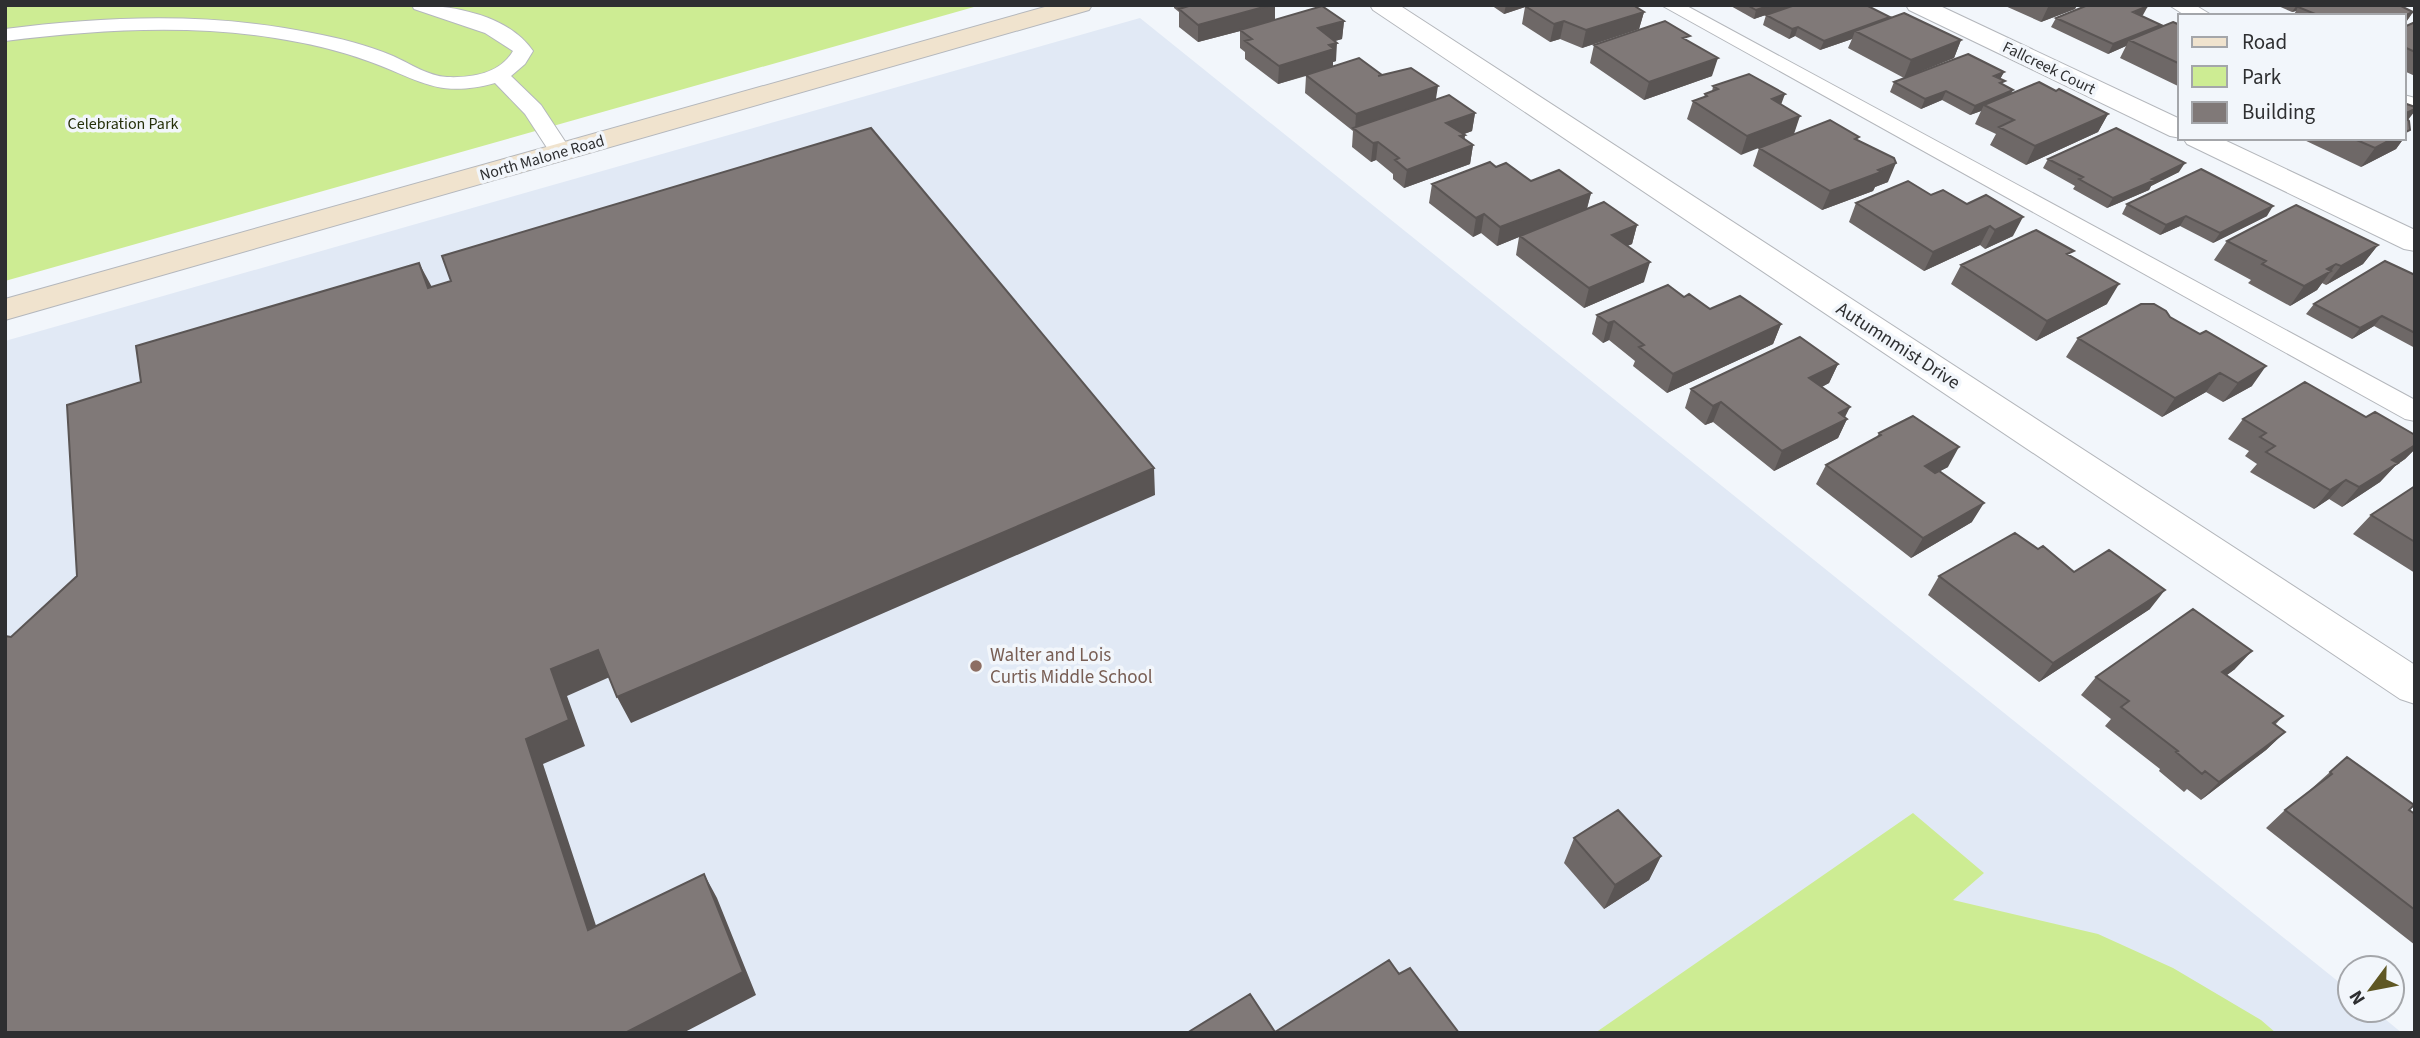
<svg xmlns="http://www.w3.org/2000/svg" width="2420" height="1038" font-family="'Source Sans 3',sans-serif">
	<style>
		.built { fill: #e1e9f5 }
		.green { fill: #cdec93 }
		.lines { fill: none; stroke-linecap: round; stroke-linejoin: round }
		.lane-casing { stroke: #b4b7bc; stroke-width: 2 }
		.street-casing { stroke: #b4b7bc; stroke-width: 2 }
		.secondary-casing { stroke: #b4b7bc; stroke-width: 2 }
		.lane { fill: #fff; fill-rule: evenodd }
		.street { fill: #fff; fill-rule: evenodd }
		.secondary { fill: #f0e3ce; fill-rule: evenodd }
		.wall { fill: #6e6867 }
		.shaded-wall { fill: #5a5554 }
		.building { fill: #807978; stroke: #5a5554; stroke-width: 2 }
		.education-dot { fill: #8d6e63; stroke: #f2f6fb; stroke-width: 2.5 }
		.labels { text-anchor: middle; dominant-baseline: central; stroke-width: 7; stroke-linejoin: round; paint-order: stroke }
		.far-street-label { font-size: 16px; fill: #2e2f31; stroke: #f2f6fb }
		.far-park-label { font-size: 16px; fill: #25300a; stroke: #f2f6fb }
		.street-label { font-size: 19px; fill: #2e2f31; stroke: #f2f6fb }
		.education-label { font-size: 19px; fill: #785e54; stroke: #f2f6fb; text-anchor: start }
	</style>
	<rect width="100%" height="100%" fill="#f2f6fb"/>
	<path class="built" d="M1140,18L2350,991V1010H2374L2402,1033H5V341Z"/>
	<path class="green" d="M5,5H981L5,281Z
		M1913,813L1984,873L1953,900L2098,934L2173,968L2261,1020L2276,1033H1595Z"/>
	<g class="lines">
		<defs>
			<path id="lane" d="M412,5C453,5 508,15 533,51L525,64L511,76L541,105L572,152L569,157H553L525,114L495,83C437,99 419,79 368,61C338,50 307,43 275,38C186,24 95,30 5,41V29C107,16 210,12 312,33C339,38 367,45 393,56C411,64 428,76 447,77C471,78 500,74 513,51L485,33L414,9Z
				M1661,5H1685L2415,400V421L2405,419Z
				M2169,5H2195L2213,16H2186Z
				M2404,95L2415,98V112L2404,109Z"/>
			<path id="street" d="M1370,5H1399L2415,665V704L2400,699L1373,10Z
				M1906,5H1938L2180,119L2181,138L2170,136L1909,10Z
				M2183,138H2220L2415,230V251L2404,249L2187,144Z"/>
			<path id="secondary" d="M1052,5H1092L1089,10L5,320V299Z"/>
		</defs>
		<use href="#lane" class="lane-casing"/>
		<use href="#street" class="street-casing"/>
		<use href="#secondary" class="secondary-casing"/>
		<use href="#lane" class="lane"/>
		<use href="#street" class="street"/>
		<use href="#secondary" class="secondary"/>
	</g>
	<path class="wall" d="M1174,5H1275V20L1344,21L1342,39L1335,41L1336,61L1333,62V66L1382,75L1436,99L1475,113L1472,131L1464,134L1465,135L1464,139L1473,145L1470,164L1404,188L1393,179V174L1376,160L1371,162L1352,147L1353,131L1305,93L1306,76L1278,84L1245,59V52L1240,48V31L1198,42L1179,27V12L1174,8Z
		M1491,5H1633L1644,12L1639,29L1582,48L1560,39L1550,42L1522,24L1525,7L1504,14Z
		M1729,5H1794L1754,19Z
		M2003,5H2077L2075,9L2041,22Z
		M2276,5H2399L2413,12L2404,25V16H2293L2296,11L2292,12Z
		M1766,15L1890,17L1889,18L1961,40L1954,58L1904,78L1848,48L1852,39L1820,50L1795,36L1789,39L1763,25Z
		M2143,15L2142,16L2161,25L2160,28L2180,25V87L2120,58L2126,46L2108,54L2051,27L2056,18Z
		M2415,22V76L2404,71V27Z
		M1594,45L1712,76L1644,100L1590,63Z
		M2004,72L2000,79L2003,85L2011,94L2056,91L2108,114L2098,132L2026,165L1990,145L1996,134L1975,124L1981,111L1970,115L1942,100L1921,109L1890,92L1894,82Z
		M1713,86L1785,94L1741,155L1687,119L1693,101L1704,97L1705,94L1712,92Z
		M2300,138H2404L2396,149L2361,167Z
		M1858,140L1888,182L1875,187L1873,191L1822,210L1753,166L1759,148Z
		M2048,159L2179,172L2151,186L2149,190L2107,208L2073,189L2075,186L2043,168Z
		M1496,167L1531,181L1591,193L1587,209L1637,225L1632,244L1627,246L1644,282L1584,308L1516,255L1519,237L1497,246L1481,233L1473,237L1429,203L1432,184Z
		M1931,195L1967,204L2013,236L1985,249L1980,245L1924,271L1849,222L1856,203Z
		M2127,204L2267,216L2213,243L2180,226L2160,235L2122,214Z
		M2227,241L2378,245L2363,264L2326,285L2322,283L2317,290L2290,306L2248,283L2251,280L2214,260Z
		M2071,256L2107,304L2036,341L1951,284L1961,265Z
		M2415,275V348L2374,326L2352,339L2306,314L2314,304Z
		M1684,297L1710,309L1781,324L1773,344L1667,393L1633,366L1635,361L1609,340L1603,343L1592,334L1597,315Z
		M2170,317L2252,386L2223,402L2206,392L2162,417L2066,357L2078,338Z
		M1838,364L1829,383L1822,387L1847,419L1838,438L1774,471L1713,422L1705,425L1685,408L1691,389Z
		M2366,417L2415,435V449L2405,459L2395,466L2380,482L2342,507L2329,499L2314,509L2250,472L2257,464L2245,456L2249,451L2228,439L2243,419Z
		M1879,433L1948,467L1940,471L1972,522L1911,558L1816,484L1826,465L1877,437Z
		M2415,486V573L2353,534L2371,515Z
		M2038,549L2074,572L2150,609L2039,682L1928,595L1939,576Z
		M2235,669L2227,675L2283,716L2275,725L2285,732L2266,750L2201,800L2187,789L2184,792L2159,771L2160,769L2105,726L2111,719L2081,695L2096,677Z
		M2330,772L2409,810L2415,814V945L2266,828L2285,810L2311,791L2310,790Z
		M1574,838L1661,856L1649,880L1604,909L1564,863Z"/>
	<path class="shaded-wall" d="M1271,5H1275V22L1198,42V25Z
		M1506,5H1531L1504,14Z
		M1771,5H1794L1754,19L1756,10Z
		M2049,5H2077L2075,9L2041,22Z
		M2297,5H2309L2298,7L2296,11L2292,12Z
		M2148,6L2143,15L2128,21L2133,12Z
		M1644,12L1639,29L1582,48L1586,30Z
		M2413,12L2404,25V16Z
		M1890,17L1886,26L1855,31L1852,39L1820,50L1824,41Z
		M1344,21L1342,39L1317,46L1318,28Z
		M1564,21L1560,39L1550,42L1554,24Z
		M2161,25L2156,34L2129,40L2126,46L2108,54L2113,44Z
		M1798,27L1795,36L1789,39L1792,29Z
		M1961,40L1954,58L1904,78L1911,60Z
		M1337,43L1336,61L1333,62V67L1278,84L1279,66Z
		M1718,58L1712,76L1644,100L1649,82Z
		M2004,72L1999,81L1994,76Z
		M1438,86L1435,105L1355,130L1356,114Z
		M2013,90L2008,100L1984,105L1981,111L1970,115L1975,106Z
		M1946,91L1942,100L1921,109L1925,99Z
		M1785,94L1778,113L1772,99Z
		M2415,109V111L2404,125V114Z
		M1475,113L1472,131L1443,142L1446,123Z
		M2108,114L2098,132L2026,165L2035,146Z
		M1800,116L1794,134L1741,155L1747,136Z
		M1465,135L1463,149L1473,145L1470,164L1404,188L1407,170L1460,136Z
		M2394,138H2404L2396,149L2361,167L2375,148Z
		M1378,142L1376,160L1371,162L1373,143Z
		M1896,163L1888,182L1875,187L1873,191L1822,210L1830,191Z
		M2185,163L2179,172L2151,186L2149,190L2107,208L2113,198Z
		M1591,193L1586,211L1520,236L1519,237L1497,246L1500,227Z
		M2273,206L2267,216L2213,243L2220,233Z
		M1484,214L1481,233L1473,237L1476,218Z
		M2186,216L2180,226L2160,235L2166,225Z
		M2023,217L2013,236L1985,249L1995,230Z
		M1637,225L1632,244L1607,255L1612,235Z
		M1990,226L1980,245L1924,271L1933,252Z
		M2378,245L2363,264L2326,285L2341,266Z
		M1650,262L1644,282L1584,308L1589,288Z
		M419,263L433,289L428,288Z
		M2336,264L2317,290L2290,306L2304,286L2327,269Z
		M2119,284L2107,304L2036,341L2047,321Z
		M2382,316L2374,326L2352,339L2360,328Z
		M1614,321L1609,340L1603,343L1608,323Z
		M1781,324L1773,344L1667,393L1673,374Z
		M1838,364L1829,383L1801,397L1809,378Z
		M2266,366L2252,386L2223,402L2238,383Z
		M2220,373L2206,392L2162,417L2175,398Z
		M1721,402L1713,422L1705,425L1713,406Z
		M1850,407L1843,421L1847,419L1838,438L1774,471L1782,451L1839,413Z
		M2415,445V449L2405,459L2395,466L2380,482L2342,507L2359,487L2392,460Z
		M1959,447L1948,467L1914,485L1925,466Z
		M1154,468L1155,495L631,723L617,697Z
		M2346,480L2329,499L2314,509L2330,490Z
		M1984,503L1972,522L1911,558L1923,538Z
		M2165,590L2150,609L2039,682L2053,663Z
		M598,650L612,676L567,696L585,746L543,764L605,953L588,930L526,739L551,669Z
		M2252,651L2235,669L2205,691L2222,672Z
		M2285,732L2266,750L2201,800L2219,782Z
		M1661,856L1649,880L1604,909L1615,885Z
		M704,874L717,898L756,995L683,1033H625Z"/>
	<path class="building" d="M1192,5H1271L1198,25L1179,9Z
		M1528,5H1633L1644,12L1586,30L1564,21L1554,24L1525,6Z
		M1747,5H1771L1756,10Z
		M1795,5H1866L1890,17L1824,41L1798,27L1792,29L1766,15Z
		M2088,5H2146L2148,6L2133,12L2161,25L2113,44L2056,18Z
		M2302,5H2399L2413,12L2404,16H2354L2348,14L2343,16H2320L2298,7Z
		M1322,6L1344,21L1318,28L1337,43L1329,45L1334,49L1279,66L1245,41L1252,39L1240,30Z
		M1904,13L1961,40L1911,60L1855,31Z
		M1665,21L1690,36L1683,38L1718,58L1649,82L1594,45Z
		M2173,22L2180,25V64L2129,40Z
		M2415,22V52L2404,47V27Z
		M1968,54L2004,72L1994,76L2005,81L2000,83L2013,90L1975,106L1946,91L1925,99L1894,82Z
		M1359,58L1382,75L1378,76L1411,68L1438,86L1356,114L1306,75Z
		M1749,74L1785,94L1772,99L1800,116L1747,136L1693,101L1707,96L1705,94L1718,89L1713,86Z
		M2039,82L2056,91L2059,89L2108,114L2035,146L1999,127L2014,120L1984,105Z
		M1449,95L1475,113L1446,123L1465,135L1460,136L1473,145L1407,170L1395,160L1399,158L1378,142L1373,143L1353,128Z
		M2404,103L2415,107V109L2404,114Z
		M2404,116L2409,121L2410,130L2404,133Z
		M1830,120L1859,137L1855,139L1894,158L1896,163L1878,170L1881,172L1830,191L1759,148Z
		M871,128L1154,468L617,697L598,650L551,669L569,720L526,739L588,930L704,874L743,972L625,1033H5V636L11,637L77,576L67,405L141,382L136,346L419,263L428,288L451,281L442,256Z
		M2116,128L2185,163L2152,179L2155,180L2113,198L2079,179L2083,177L2048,159Z
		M2352,138H2394L2375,148Z
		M1490,162L1496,167L1506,163L1531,181L1559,170L1591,193L1500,227L1484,214L1476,218L1432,184Z
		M2201,169L2273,206L2220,233L2186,216L2166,225L2127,204Z
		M1908,181L1931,195L1943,190L1967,204L1986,195L2023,217L1995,230L1990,226L1933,252L1856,203Z
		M1604,202L1637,225L1612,235L1650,262L1589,288L1520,236Z
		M2296,205L2378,245L2341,266L2336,264L2327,269L2331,271L2304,286L2262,264L2266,261L2227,241Z
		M2036,230L2074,251L2067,254L2119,284L2047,321L1961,265Z
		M2385,261L2415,275V333L2382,316L2360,328L2314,304Z
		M1668,285L1684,297L1689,294L1710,309L1740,296L1781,324L1673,374L1639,347L1644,345L1614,321L1608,323L1597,315Z
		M2141,304H2154L2166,311L2170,317L2200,334L2206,331L2266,366L2238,383L2220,373L2175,398L2078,338Z
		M1800,337L1838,364L1809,378L1850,407L1839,413L1847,419L1782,451L1721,402L1713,406L1691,389Z
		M2305,382L2366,417L2375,412L2415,435V445L2392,460L2398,463L2359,487L2346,480L2330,490L2266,452L2275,446L2260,437L2266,433L2243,419Z
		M1913,416L1959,447L1925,466L1935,473L1939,471L1984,503L1923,538L1826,465L1881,435L1879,433Z
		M2415,486V542L2371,515Z
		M2015,533L2038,549L2043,546L2074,572L2109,550L2165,590L2053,663L1939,576Z
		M2193,609L2252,651L2222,672L2283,716L2273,723L2285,732L2219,782L2205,771L2202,774L2176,752L2178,751L2121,707L2129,701L2096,677Z
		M2347,757L2414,805L2409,810L2415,814V910L2285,810L2332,774L2330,772Z
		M1618,810L1661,856L1615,885L1574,838Z
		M1389,960L1399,974L1410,968L1459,1033H1187L1250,994L1275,1032Z"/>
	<circle class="education-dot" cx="976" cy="666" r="7"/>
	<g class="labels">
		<g class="far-street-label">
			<text transform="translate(2049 68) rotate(26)">Fallcreek Court</text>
			<text transform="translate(542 158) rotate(-16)">North Malone Road</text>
		</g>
		<g class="far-park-label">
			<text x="123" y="124">Celebration Park</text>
		</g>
		<g class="street-label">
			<text transform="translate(1898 346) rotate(33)">Autumnmist Drive</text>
		</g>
		<g class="education-label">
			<text x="990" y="655">Walter and Lois<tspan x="990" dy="22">Curtis Middle School</tspan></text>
		</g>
	</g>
	<rect width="2420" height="1038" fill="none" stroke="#2e2f31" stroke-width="14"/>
	<rect x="2178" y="14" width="228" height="126" fill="#f2f6fb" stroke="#a4a6aa" stroke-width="2"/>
	<rect x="2192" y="37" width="35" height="10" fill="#f0e3ce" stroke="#a4a6aa" stroke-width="2"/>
	<text x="2242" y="49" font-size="21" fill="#2e2f31">Road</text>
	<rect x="2192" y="66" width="35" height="21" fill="#cdec93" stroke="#a4a6aa" stroke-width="2"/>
	<text x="2242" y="84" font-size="21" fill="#2e2f31">Park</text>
	<rect x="2192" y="102" width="35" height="21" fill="#807978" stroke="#a4a6aa" stroke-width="2"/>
	<text x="2242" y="119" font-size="21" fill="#2e2f31">Building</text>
	<g transform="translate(2371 989) rotate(238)"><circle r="33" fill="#f2f6fb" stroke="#a4a6aa" stroke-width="2"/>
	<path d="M0-5L12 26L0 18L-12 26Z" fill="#5f5723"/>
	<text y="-10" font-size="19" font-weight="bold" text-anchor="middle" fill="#2e2f31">N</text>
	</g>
</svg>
